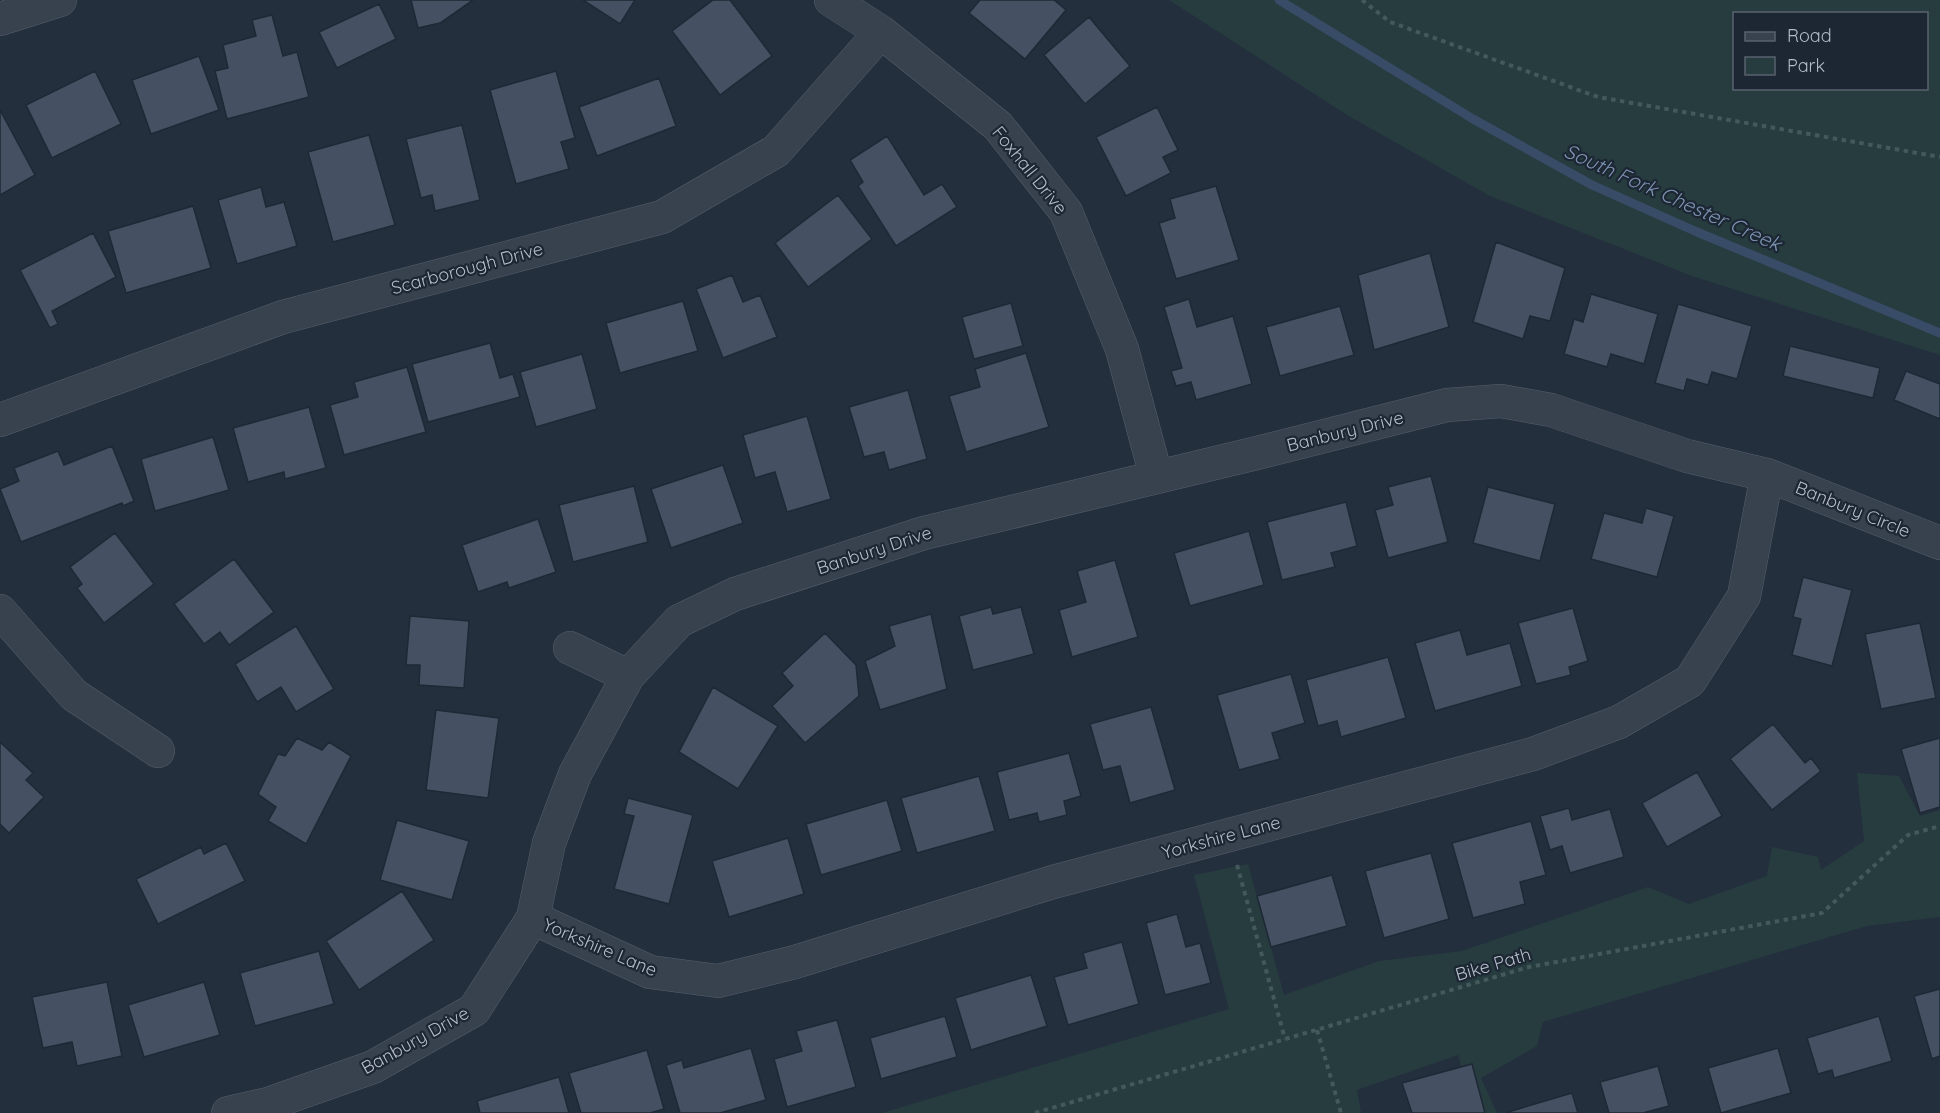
<svg xmlns="http://www.w3.org/2000/svg" width="1940" height="1113" font-family="Quicksand,sans-serif">
	<style>
		.green { fill: #263c3f; fill-rule: evenodd }
		.lines { fill: none; stroke-linecap: round; stroke-linejoin: round }
		.stream { stroke: #394c67; stroke-width: 9 }
		.building { fill: #455162; stroke: #1f2835; stroke-width: 1.5 }
		.minor-casing { stroke: #565f6c; stroke-width: 34 }
		.path { stroke: #44595c; stroke-width: 4; stroke-dasharray: 4.5 4.5; stroke-linecap: butt }
		.minor { stroke: #38414e; stroke-width: 33 }
		.labels { text-anchor: middle; dominant-baseline: central; stroke-width: 4.5; stroke-linejoin: round; paint-order: stroke }
		.street-label { font-size: 18px; fill: #b4bcc9; stroke: #1d2633 }
		.water-label { font-size: 20px; font-style: italic; fill: #7c92b1; stroke: #1d2633 }
	</style>
	<rect width="100%" height="100%" fill="#242f3e"/>
	<path class="green" d="M1169,0H1940V355L1692,276L1490,196L1347,115ZM1734,14H1926V88H1734Z
		M1857,773L1899,776L1920,816L1940,810V917L1867,926L1543,1022L1537,1046L1481,1078L1497,1113H1474L1458,1055L1357,1090L1361,1113H882L1229,1009L1194,875L1248,864L1284,995L1379,961L1462,951L1648,887L1689,904L1767,876L1772,847L1818,857L1821,870L1864,841Z"/>
	<g class="lines">
		<path class="stream" d="M1279,0L1473,119L1592,185L1697,232L1940,333"/>
	</g>
	<path class="building" d="M411,0H473L440,23L418,28Z
		M583,0H635L620,24Z
		M713,0H730L772,56L720,95L672,31Z
		M980,0H1054L1066,10L1025,59L969,13Z
		M379,4L396,39L337,68L319,32Z
		M272,15L283,56L297,52L309,97L227,119L215,71L228,68L223,45L256,36L252,20Z
		M1089,17L1130,66L1085,104L1044,55Z
		M199,56L219,110L151,134L132,80Z
		M95,71L121,124L52,158L26,105Z
		M556,71L575,138L561,142L569,169L516,184L490,90Z
		M659,78L676,126L597,156L579,107Z
		M1157,107L1178,150L1163,157L1171,173L1126,196L1096,137Z
		M0,110L35,175L0,195Z
		M462,125L480,200L435,211L432,195L421,198L406,139Z
		M369,135L395,225L333,242L308,152Z
		M887,136L924,195L942,184L957,207L896,246L858,186L863,182L850,160Z
		M1216,186L1239,260L1176,279L1159,223L1175,218L1170,199Z
		M261,187L266,207L284,202L297,246L237,264L218,200Z
		M838,195L872,239L808,287L775,243Z
		M193,206L211,268L126,293L108,231Z
		M93,233L116,277L52,311L58,324L50,328L20,270Z
		M1496,242L1565,268L1550,321L1530,316L1523,339L1473,322Z
		M1430,253L1449,327L1374,350L1358,275Z
		M732,275L743,302L760,295L777,337L723,358L696,289Z
		M1591,294L1658,314L1644,364L1611,354L1607,367L1564,354L1574,319L1583,322Z
		M1189,299L1197,327L1233,316L1252,384L1196,400L1191,382L1176,386L1171,371L1182,368L1164,307Z
		M683,301L698,351L620,373L606,323Z
		M1011,303L1023,346L974,359L962,317Z
		M1678,304L1752,326L1737,379L1712,372L1708,385L1687,379L1684,391L1655,383Z
		M1340,306L1354,355L1280,376L1266,327Z
		M490,343L500,378L513,374L520,397L428,422L412,364Z
		M1790,346L1880,368L1873,398L1783,376Z
		M1026,353L1049,427L966,452L949,396L980,387L975,369Z
		M582,354L597,409L536,427L520,372Z
		M407,367L426,432L344,455L330,405L358,397L354,382Z
		M1906,371L1940,384V419L1894,400Z
		M908,390L927,459L889,470L884,452L864,457L849,407Z
		M309,407L326,468L285,479L284,472L248,482L233,428Z
		M807,416L831,499L787,512L775,472L755,478L743,435Z
		M213,437L229,490L155,511L141,459Z
		M112,446L134,501L123,506L122,503L21,542L0,489L19,481L14,468L58,451L64,465Z
		M723,465L743,523L671,548L651,489Z
		M1431,476L1448,542L1388,558L1375,510L1393,505L1388,487Z
		M634,486L648,542L573,562L559,505Z
		M1488,487L1555,504L1540,561L1473,543Z
		M1346,502L1357,546L1331,553L1335,567L1282,580L1267,522Z
		M1646,508L1674,516L1657,577L1591,559L1604,513L1642,523Z
		M538,519L556,572L509,588L507,582L478,592L462,545Z
		M1249,531L1264,585L1190,606L1174,553Z
		M115,533L154,584L104,623L77,588L82,584L70,567Z
		M234,559L274,612L229,645L220,632L204,644L174,604Z
		M1115,560L1138,637L1072,657L1059,610L1086,602L1077,571Z
		M1803,577L1852,590L1832,666L1792,655L1801,619L1793,617Z
		M991,607L993,614L1021,607L1034,654L973,670L959,616Z
		M1573,608L1588,661L1569,667L1571,675L1536,684L1518,623Z
		M931,614L947,689L880,710L865,661L895,646L889,626Z
		M410,616L469,621L464,688L419,685L420,665H406Z
		M1920,623L1936,698L1881,709L1865,634Z
		M296,626L334,689L296,712L281,687L257,702L235,664Z
		M1460,630L1467,655L1510,643L1522,686L1435,711L1415,643Z
		M825,633L856,665L859,696L805,743L772,706L793,686L782,673Z
		M1388,657L1406,718L1341,737L1337,721L1318,726L1306,680Z
		M1291,674L1305,723L1272,733L1280,759L1239,770L1217,695Z
		M713,687L778,726L738,789L679,752Z
		M1151,707L1175,790L1130,803L1120,766L1103,770L1090,724Z
		M436,710L499,718L488,798L426,790Z
		M1773,724L1805,763L1811,758L1821,771L1772,810L1730,759Z
		M297,738L322,750L329,742L351,756L306,844L268,821L276,807L258,794L278,754L285,756Z
		M1940,738V807L1920,813L1901,749Z
		M0,742L33,773L26,780L44,797L9,833L0,824Z
		M1069,753L1081,796L1064,801L1067,815L1039,822L1037,813L1009,820L997,772Z
		M1697,772L1722,816L1667,847L1642,803Z
		M979,776L995,831L917,853L901,798Z
		M628,798L693,815L669,904L614,889L634,816L624,814Z
		M887,800L902,851L821,875L806,824Z
		M1569,808L1572,820L1610,809L1624,857L1570,873L1562,846L1550,850L1540,816Z
		M397,820L469,841L452,900L380,880Z
		M1531,821L1546,875L1520,882L1525,904L1473,918L1452,843Z
		M788,838L804,894L729,917L712,861Z
		M226,843L245,881L158,924L136,879L201,847L204,854Z
		M1431,853L1449,919L1384,938L1365,871Z
		M1332,875L1347,926L1271,947L1257,896Z
		M402,891L434,940L359,990L326,941Z
		M1177,914L1186,947L1200,943L1211,983L1165,995L1146,923Z
		M1122,942L1139,1004L1068,1025L1054,977L1087,968L1083,953Z
		M319,951L334,1004L255,1026L240,973Z
		M1031,975L1047,1026L971,1050L955,998Z
		M107,982L122,1056L77,1066L72,1042L43,1048L32,997Z
		M204,982L220,1035L144,1057L128,1005Z
		M1940,989V1056L1932,1059L1914,996Z
		M945,1016L957,1057L881,1079L870,1038Z
		M1879,1016L1892,1061L1834,1078L1832,1070L1818,1074L1807,1038Z
		M837,1020L856,1087L787,1107L774,1059L802,1051L796,1031Z
		M751,1048L766,1100L720,1113H680L666,1065L682,1060L684,1068Z
		M1778,1048L1791,1093L1721,1113L1708,1068Z
		M647,1050L664,1109L650,1113H581L569,1073Z
		M1472,1064L1485,1113H1412L1402,1083Z
		M1658,1066L1669,1106L1643,1113H1609L1600,1082Z
		M559,1077L569,1113H480L477,1101Z
		M1572,1093L1578,1113H1505Z"/>
	<g class="lines">
		<defs>
			<path id="minor" d="M831,0L881,32L998,126L1066,212L1122,349L1156,476
				M0,19L60,0
				M0,420L283,317L662,217L776,151L881,32
				M0,611L74,695L158,751
				M570,648L628,676
				M533,918L650,972L718,981L795,962L1053,882L1533,754L1619,722L1690,681L1744,596L1767,475
				M228,1113L268,1104L373,1067L474,1010L533,918L549,843L575,774L628,676L679,621L735,594L924,533L1257,453L1447,405L1501,401L1551,410L1687,456L1767,475L1940,543"/>
		</defs>
		<use href="#minor" class="minor-casing"/>
		<path class="path" d="M1362,0L1390,22L1598,97L1940,157
			M1237,865L1285,1039
			M1317,1030L1341,1113
			M1035,1113L1529,967L1822,913L1908,835L1940,826"/>
		<use href="#minor" class="minor"/>
	</g>
	<g class="labels">
		<g class="street-label">
			<text transform="translate(1030 170) rotate(51)">Foxhall Drive</text>
			<text transform="translate(467 268) rotate(-15)">Scarborough Drive</text>
			<text transform="translate(1345 431) rotate(-14)">Banbury Drive</text>
			<text transform="translate(1853 509) rotate(22)">Banbury Circle</text>
			<text transform="translate(874 550) rotate(-18)">Banbury Drive</text>
			<text transform="translate(1221 837) rotate(-15)">Yorkshire Lane</text>
			<text transform="translate(600 947) rotate(23)">Yorkshire Lane</text>
			<text transform="translate(1493 964) rotate(-16)">Bike Path</text>
			<text transform="translate(415 1040) rotate(-29)">Banbury Drive</text>
		</g>
		<g class="water-label">
			<text transform="translate(1673 197) rotate(24)">South Fork Chester Creek</text>
		</g>
	</g>
	<rect x="1733" y="12" width="195" height="78" fill="#1d2633" stroke="#59626f" stroke-width="1.5"/>
	<rect x="1745" y="32" width="30" height="9" fill="#38414e" stroke="#59626f" stroke-width="1.5"/>
	<text x="1787" y="42" font-size="18" fill="#b4bcc9">Road</text>
	<rect x="1745" y="57" width="30" height="18" fill="#263c3f" stroke="#59626f" stroke-width="1.5"/>
	<text x="1787" y="72" font-size="18" fill="#b4bcc9">Park</text>
</svg>
